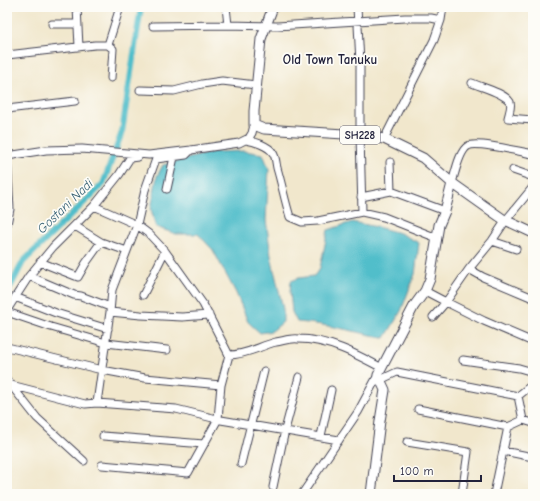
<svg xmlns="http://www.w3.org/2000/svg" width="540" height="501" font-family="'Comic Neue',sans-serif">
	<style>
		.water { fill: #51beca; stroke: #3a7082 }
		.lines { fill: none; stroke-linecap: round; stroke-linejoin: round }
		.canal { stroke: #51beca; stroke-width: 6 }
		.minor-casing { stroke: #414051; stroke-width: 9 }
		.major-casing { stroke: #414051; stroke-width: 11 }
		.minor { stroke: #fff; stroke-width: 7 }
		.major { stroke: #fff; stroke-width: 9 }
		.labels { text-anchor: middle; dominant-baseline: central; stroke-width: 3.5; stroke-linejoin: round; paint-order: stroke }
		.shield { fill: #fdfcf7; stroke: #646373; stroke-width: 1 }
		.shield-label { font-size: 11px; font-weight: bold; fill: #22223b }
		.neighbourhood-label { font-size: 13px; font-weight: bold; fill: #22223b; stroke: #fdfcf7 }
		.water-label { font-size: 13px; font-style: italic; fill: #356074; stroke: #fdfcf7 }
	</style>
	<rect width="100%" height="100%" fill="#fdfcf7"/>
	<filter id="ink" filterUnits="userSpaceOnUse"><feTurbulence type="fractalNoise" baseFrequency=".025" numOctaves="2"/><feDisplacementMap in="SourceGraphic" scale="8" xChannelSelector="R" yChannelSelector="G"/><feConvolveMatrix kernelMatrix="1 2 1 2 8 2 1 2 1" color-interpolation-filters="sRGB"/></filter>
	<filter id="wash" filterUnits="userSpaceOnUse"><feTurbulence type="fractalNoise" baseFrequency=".012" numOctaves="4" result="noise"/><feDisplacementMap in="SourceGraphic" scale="16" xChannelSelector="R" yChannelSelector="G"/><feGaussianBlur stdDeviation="0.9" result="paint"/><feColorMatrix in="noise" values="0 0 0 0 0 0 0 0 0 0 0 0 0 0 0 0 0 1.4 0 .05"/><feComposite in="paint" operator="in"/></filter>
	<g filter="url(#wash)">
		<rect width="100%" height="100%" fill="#f1e7cc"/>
		<path class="water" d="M244,151L263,154L269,169L266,220L271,256L283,309V322L272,331L260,333L248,322L236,293L213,250L198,234H176L156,227L151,209L157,176L163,165L213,152Z
			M352,222L377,227L400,233L419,243L415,274L401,311L385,338C356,332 327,324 297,322L292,312L290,292L291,281L299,278L314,276L320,268L328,230Z"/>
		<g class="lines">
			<path class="canal" d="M7,293L23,262L103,184L122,132L141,7"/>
		</g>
	</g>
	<g filter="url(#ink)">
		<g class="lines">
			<defs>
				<path id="minor" d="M77,7L79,47
					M226,7L228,25
					M357,7L360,62V135L362,212
					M52,24H77
					M153,26L228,25L277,26L405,18H431L441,20
					M108,45L113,49L111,78
					M7,55L95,45H108L120,7
					M472,83C481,87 505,93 510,102C512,106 509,113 508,118L533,120
					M140,90L174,91L202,84L222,81L256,85
					M7,109L75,101
					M384,139L434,40L441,20L443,7
					M246,140C254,141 269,146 273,153C276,157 276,164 277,168C282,185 285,201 290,217L302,222L318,221L362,212L384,217L437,238
					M7,156L46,150L82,149L149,155L191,150L239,143L249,138L252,133L254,125
					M390,162L391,191
					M513,170L533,177
					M452,183C455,174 459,151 468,146C476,141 522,152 533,154
					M167,189L174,157
					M361,197L391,191L445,211
					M94,206L137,225L149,234L165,251L203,304L229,355L221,385L218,419L188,473L102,465
					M7,224L10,209L7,156
					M75,226L101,242L127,251
					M492,241L516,249
					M40,262L78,277L86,263L101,242
					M469,269L483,277L533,298
					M29,276L74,295L81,296L110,307
					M425,291L446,302L469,269L492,241L506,220L533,187
					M143,295L165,251
					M15,297L56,313L108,329
					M7,310L29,276L53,247L94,206L119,175L130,158L138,157
					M7,312L51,327L106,343L167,350
					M110,312L141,315L182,317L209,315
					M433,317L446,302L484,321L533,342
					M7,347L102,370L145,378L221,385
					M229,355C246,355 260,346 276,342C283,341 291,338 298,339C328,339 356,354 382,368
					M463,360L519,368L533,372
					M7,380L37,418L84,461
					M380,380L397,372L518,396
					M11,385L85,404L97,403L176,409L221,420L339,440
					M518,396L523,420
					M518,396L533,384
					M97,403L110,312L112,290L137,225L145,190L156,159L186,155L191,150
					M418,409L508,427L523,420L533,423
					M103,436L204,444
					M321,436L331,390
					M407,442L468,452L462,494
					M503,451L533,457
					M241,464L264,371
					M273,487L285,430L299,377
					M302,494L358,412L378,375
					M494,494L508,427"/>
				<path id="major" d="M273,7L261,39L254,111V125L264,129L360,135L384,139L423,158L452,183L483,205L503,219L533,233
					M371,494L380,421L385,390L378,375L414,306L425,291L430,279L439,225L445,211L452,183"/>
			</defs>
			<use href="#minor" class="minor-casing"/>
			<use href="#major" class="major-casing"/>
			<use href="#minor" class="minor"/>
			<use href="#major" class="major"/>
		</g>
	</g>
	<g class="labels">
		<rect class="shield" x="340" y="126" width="40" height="18" rx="3"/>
		<g class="shield-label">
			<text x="360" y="135">SH228</text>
		</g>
		<g class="neighbourhood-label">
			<text x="330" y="59">Old Town Tanuku</text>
		</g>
		<g class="water-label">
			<text transform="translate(65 206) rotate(-44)">Gostani Nadi</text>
		</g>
	</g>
	<rect width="540" height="501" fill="none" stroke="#fdfcf7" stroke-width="24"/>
	<path d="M394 475v6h87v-6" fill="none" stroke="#22223b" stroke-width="2"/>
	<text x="400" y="475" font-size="12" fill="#22223b" stroke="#fdfcf7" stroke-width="3" paint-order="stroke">100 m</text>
</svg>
